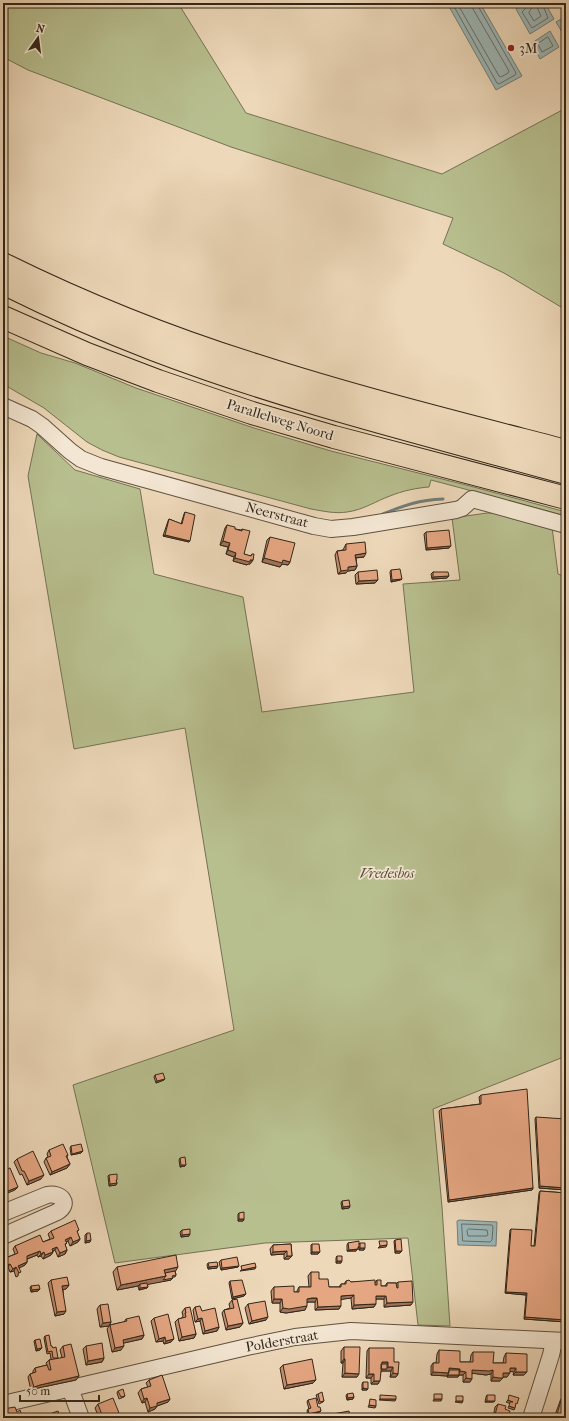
<svg xmlns="http://www.w3.org/2000/svg" width="569" height="1421" font-family="'IM FELL French Canon',serif">
	<style>
		.green { fill: #b8bf8f; stroke: #757254 }
		.water { fill: #9db8b9; stroke: #727e79 }
		.lines { fill: none; stroke-linecap: round; stroke-linejoin: round }
		.shore { stroke: #686f68; stroke-width: 1 }
		.stream { stroke: #727e79; stroke-width: 3 }
		.minor-casing { stroke: #615240; stroke-width: 18 }
		.highway-casing { stroke: #322618; stroke-width: 24 }
		.minor { stroke: #f3e6d2; stroke-width: 16 }
		.highway { stroke: #edd8b9; stroke-width: 22 }
		.wall { fill: #c58f70; stroke: #322618 }
		.shaded-wall { fill: #a0745b; stroke: #322618 }
		.building { fill: #e5a682; stroke: #322618 }
		.poi-dot { fill: #8f2418; stroke: #f3e6d2; stroke-width: 1.5 }
		.labels { text-anchor: middle; dominant-baseline: central; stroke-width: 3.5; stroke-linejoin: round; paint-order: stroke }
		.poi-label { font-size: 14px; fill: #322618; stroke: #f3e6d2; text-anchor: start }
		.street-label { font-size: 14px; fill: #322618; stroke: #f3e6d2 }
		.park-label { font-size: 14px; font-style: italic; fill: #544c36; stroke: #f3e6d2 }
	</style>
	<rect width="100%" height="100%" fill="#edd8b9"/>
	<filter id="stains"><feTurbulence type="fractalNoise" baseFrequency=".005" numOctaves="4"/><feColorMatrix values="0 0 0 0 .2 0 0 0 0 .09 0 0 0 0 .02 0 0 0 .5 -.17"/></filter>
	<radialGradient id="worn" r=".72"><stop offset=".6" stop-color="#630" stop-opacity="0"/><stop offset="1" stop-color="#630" stop-opacity=".3"/></radialGradient>
	<path class="green" d="M3,3H178L246,113L442,174L566,108V310L504,273L443,244L453,218L231,147L28,70L3,57Z
		M3,336L41,353L75,363L136,388L254,428L331,451L470,486L566,512V516L431,480L429,487C416,488 402,491 390,496C376,501 363,510 347,512C335,514 323,511 311,509L119,457L102,450L87,442L44,408L3,384Z
		M37,434L75,470L140,489L154,574L243,597L262,712L414,692L403,584L460,580L452,518L487,513H502L552,527L558,574L566,577V1056L433,1109L442,1207L450,1326L418,1325L408,1238L265,1243L115,1263L73,1085L234,1030L185,728L74,749L28,476Z"/>
	<path class="water" d="M447,3H480L522,76L496,90Z
		M527,3H545L554,19L530,34L516,9Z
		M566,16V30L562,32L556,22Z
		M550,31L559,47L540,59L532,43Z
		M459,1220L497,1222L496,1246L458,1245L457,1221Z"/>
	<g class="lines">
		<path class="shore" d="M452,3L497,83L499,84L515,75L516,73L478,6L477,3
			M457,3L499,76L501,77L508,73L509,71L473,9L472,3
			M528,3L527,7L522,12L532,28L548,18L542,3
			M534,5H536L541,16L534,21L529,13Z
			M548,37L553,46L542,52L538,44Z
			M462,1224L492,1225L493,1227L492,1240L490,1242L463,1241Z
			M469,1229L487,1230L488,1235L486,1236H468L467,1231Z"/>
		<path class="stream" d="M383,514C405,505 419,500 443,499"/>
		<defs>
			<path id="minor" d="M3,406L32,419L42,426L70,451L81,459L101,467L314,526L331,529L353,527L456,510L462,508L472,499L566,525
				M3,1213L47,1195C61,1192 71,1204 57,1212L3,1236
				M70,1388L81,1418
				M3,1404L247,1347L295,1337L351,1331L566,1341
				M531,1418L551,1355L554,1341"/>
			<path id="highway" d="M3,264C84,304 169,338 255,365C357,398 462,424 566,451
				M3,283C53,308 103,330 155,350C289,401 429,435 566,473
				M3,317L87,354L158,381L252,413L334,437L566,498"/>
		</defs>
		<use href="#minor" class="minor-casing"/>
		<use href="#highway" class="highway-casing"/>
		<use href="#minor" class="minor"/>
		<use href="#highway" class="highway"/>
	</g>
	<path class="wall" d="M185,512L189,542L163,536L168,521L169,519L181,524L184,514Z
		M227,525L235,529L241,530L242,529L244,554L250,556L252,554L253,560L250,564H248L247,565L233,561L234,557L226,554L228,547L220,545L225,528Z
		M426,532L449,548L426,550L424,534Z
		M270,537L290,562L288,565L282,564L280,567L262,562L267,540Z
		M346,544L364,557L356,558L357,566L355,570L348,571L346,573L338,574L335,555L337,551L343,550Z
		M391,570L402,579L400,580L391,582L390,572Z
		M358,572L378,580L375,583L356,584L355,575Z
		M433,572L449,576L447,578L432,579L431,574Z
		M155,1075L165,1079L164,1080L156,1083L154,1077Z
		M481,1095L533,1188L532,1190L448,1202L439,1111L441,1109L480,1104L479,1097Z
		M536,1117L566,1190L539,1188L535,1119Z
		M71,1146L83,1151L81,1153L71,1155L70,1148Z
		M49,1150L68,1155L67,1157L70,1164L67,1168L50,1175L44,1162L46,1158L48,1157L47,1154Z
		M180,1158L186,1165L185,1166L180,1167L179,1160Z
		M17,1159L41,1179L27,1185L22,1174L20,1175L14,1162Z
		M109,1175L117,1180L116,1181L117,1183L116,1185L109,1186L108,1176Z
		M540,1191L566,1193V1322L524,1319L526,1295L505,1293L510,1230L511,1229L531,1246H534L539,1193Z
		M342,1201L350,1206L349,1208L342,1209L341,1203Z
		M239,1213L244,1219L243,1221H238V1214Z
		M79,1230L77,1232L80,1239L78,1242L70,1246L68,1241L66,1242L67,1243L65,1245L67,1250L65,1254L58,1257L55,1250L53,1251V1252L51,1255L43,1259L41,1256L38,1257L37,1255L27,1259V1262L25,1265L19,1268L18,1276L16,1277L14,1271L10,1272L8,1267V1257L15,1254L13,1249L15,1246L43,1242L50,1239L48,1234L51,1231Z
		M182,1230L189,1236L181,1237L180,1232Z
		M87,1233L90,1242L85,1243V1235Z
		M395,1240L400,1253H395L394,1241Z
		M348,1243L359,1244L360,1243L364,1250H359V1247L356,1251H347V1245Z
		M291,1244L292,1256L289,1259H284V1254L271,1255L270,1249L273,1245Z
		M312,1244L318,1254H311V1245Z
		M337,1256L341,1263H336V1258Z
		M221,1260L238,1267L221,1270L219,1262Z
		M208,1263L217,1268L208,1269L207,1265Z
		M117,1267L175,1271L176,1275L175,1277H173L171,1280L147,1284L148,1287L147,1288L139,1290L138,1286L117,1290L113,1272Z
		M311,1272L329,1287H339L341,1284H344L346,1281L351,1282L375,1283L377,1280L381,1286H385L387,1283H397L398,1282L411,1305L384,1307V1299H376L374,1307L352,1309L351,1298L341,1299L339,1309L315,1310V1302H307L305,1310L286,1313L280,1312V1303H272L271,1291L274,1287L294,1292H297V1291L299,1287H309L308,1276Z
		M51,1280L69,1285L66,1289H63L64,1314L55,1316L48,1283Z
		M230,1281L246,1294L244,1296L232,1299L229,1283Z
		M31,1286L40,1289L38,1291L31,1292L30,1288Z
		M232,1300L243,1323L240,1327L226,1330L222,1313L224,1310L230,1308L229,1304Z
		M248,1304L266,1320L249,1324L245,1308Z
		M100,1305L111,1322L109,1326L100,1327L97,1309Z
		M195,1307L202,1311L219,1327L217,1331L203,1334L200,1321L195,1322L193,1310Z
		M185,1308L196,1334L194,1338L179,1341L175,1322L178,1319L182,1318L183,1316L182,1312Z
		M154,1318L171,1342L164,1344L163,1341L156,1342L151,1321Z
		M126,1319L144,1335L142,1339L123,1343L121,1350L112,1352L107,1329L110,1325L124,1322Z
		M45,1336L51,1346L53,1348L57,1359L62,1358L60,1350L63,1346L79,1376L76,1380L38,1388L31,1391L28,1377L30,1374L33,1373V1371L35,1368L47,1365L46,1363L49,1360L51,1359L50,1353L47,1354L44,1338Z
		M35,1340L42,1348L40,1350L36,1351L34,1341Z
		M86,1346L104,1358L102,1362L86,1365L83,1349Z
		M344,1347L357,1377H342L343,1363H341V1351Z
		M369,1348L394,1362L398,1374L396,1377H390L391,1371H381L378,1384H371V1378H366L367,1351Z
		M439,1350L460,1362H470L471,1355L473,1352L493,1363H503L504,1357L506,1353L527,1372L524,1375H513L514,1372L510,1371L507,1377H503L500,1381H491V1374L486,1375L472,1373L470,1382H463V1375H459L458,1377H447V1375V1376L431,1375V1366L433,1363H436L437,1354Z
		M283,1365L313,1383L284,1389L280,1368Z
		M149,1380L170,1399L168,1402L157,1406L155,1409L148,1412L145,1402L142,1403L138,1393L141,1389L148,1387L146,1383Z
		M363,1382L367,1390H362V1384Z
		M118,1391L125,1396L124,1397L119,1399L117,1393Z
		M318,1394L324,1401L323,1402L319,1404L316,1395Z
		M347,1394L353,1399L347,1400L346,1396Z
		M487,1395L495,1401L493,1402H485L486,1397Z
		M562,1397L566,1418H554L560,1401Z
		M308,1400L318,1407L321,1411L320,1412L308,1415L307,1411L308,1409H309L307,1402Z
		M98,1404L121,1418H99L95,1408Z
		M498,1404L505,1409L509,1416L512,1418H484L486,1415L493,1418L495,1407Z"/>
	<path class="shaded-wall" d="M165,535L190,541L189,542L163,536Z
		M223,541L230,543L228,547L220,545Z
		M451,546L449,548L426,550L427,548Z
		M228,550L236,553L234,557L226,554Z
		M366,553L364,557L353,558L355,555Z
		M235,558L250,560H253L250,564H248L247,565L233,561Z
		M264,558L283,560L290,562L288,565L282,564L280,567L262,562Z
		M357,566L355,570L348,571L346,573L338,574L341,571L348,567Z
		M449,576L447,578L432,579L433,577Z
		M402,579L400,580L391,582L392,580Z
		M378,580L375,583L356,584L359,581Z
		M165,1079L164,1080L156,1083L157,1081Z
		M83,1151L81,1153L71,1155L72,1154Z
		M70,1164L67,1168L50,1175L52,1172Z
		M181,1165H186L185,1166L180,1167Z
		M44,1175L41,1179L27,1185L29,1181Z
		M117,1183L116,1185L109,1186L110,1184Z
		M540,1186L566,1188V1190L539,1188Z
		M18,1187L15,1190L3,1195V1193Z
		M533,1188L532,1190L448,1202L449,1200Z
		M350,1206L349,1208L342,1209L343,1207Z
		M239,1219H244L243,1221H238Z
		M190,1234L189,1236L181,1237L182,1235Z
		M71,1237L68,1241L63,1243L65,1240Z
		M80,1239L78,1242L70,1246L73,1242Z
		M91,1240L90,1242L85,1243L86,1241Z
		M387,1245L386,1247L378,1248L380,1246Z
		M57,1247L55,1250L50,1252L52,1249Z
		M360,1248H365L364,1250H359Z
		M358,1249L356,1251H347L349,1250Z
		M67,1250L65,1254L58,1257L60,1253Z
		M40,1251L37,1255L25,1260L27,1256Z
		M287,1251L284,1254L271,1255L273,1252Z
		M396,1251H402L400,1253H395Z
		M44,1252L41,1256L38,1257L41,1254Z
		M53,1252L51,1255L43,1259L45,1255Z
		M312,1252H320L318,1254H311Z
		M287,1256H292L289,1259H284Z
		M337,1261H342L341,1263H336Z
		M27,1262L25,1265L17,1269L18,1266Z
		M10,1264L8,1267L3,1269V1267Z
		M218,1266L217,1268L208,1269L209,1267Z
		M239,1266L238,1267L221,1270L222,1268Z
		M16,1267L14,1271L10,1272L13,1269Z
		M178,1267L175,1272L162,1275L164,1270Z
		M256,1267L255,1269L240,1271L242,1270Z
		M166,1276L173,1278L171,1280L140,1286V1284L138,1286L117,1290L121,1285Z
		M69,1285L66,1289L60,1290L62,1286Z
		M148,1287L147,1288L139,1290L140,1288Z
		M40,1289L38,1291L31,1292L32,1290Z
		M506,1292L527,1293L526,1295L505,1293Z
		M246,1294L244,1296L232,1299L233,1297Z
		M354,1295L351,1298L338,1300L341,1296Z
		M376,1296H386L384,1299H373Z
		M317,1298L315,1302H304L307,1299Z
		M274,1299H282L280,1303H272Z
		M413,1302L411,1305L384,1307L387,1303Z
		M376,1304L374,1307L352,1309L354,1305Z
		M307,1306L305,1310L286,1313L280,1312L283,1308Z
		M341,1306L339,1309L315,1310L318,1307Z
		M66,1311L64,1314L55,1316L57,1312Z
		M268,1317L266,1320L249,1324L252,1321Z
		M525,1317L566,1320V1322L524,1319Z
		M202,1318L200,1321L195,1322L198,1319Z
		M111,1322L109,1326L100,1327L103,1323Z
		M243,1323L240,1327L226,1330L228,1326Z
		M219,1327L217,1331L203,1334L205,1331Z
		M196,1334L194,1338L179,1341L182,1337Z
		M144,1335L142,1339L120,1344L123,1340Z
		M165,1337L163,1341L156,1342L159,1339Z
		M174,1339L171,1342L164,1344L166,1341Z
		M124,1346L121,1350L112,1352L115,1348Z
		M42,1348L40,1350L36,1351L37,1349Z
		M104,1358L102,1362L86,1365L88,1361Z
		M344,1359H345L343,1363H341Z
		M382,1362H388L386,1366L380,1364Z
		M388,1367H393L391,1371H379L380,1369H386Z
		M449,1368L460,1369L458,1372H449Z
		M510,1368H516L514,1372L507,1371Z
		M472,1370H493L491,1374L486,1375L470,1373Z
		M460,1371L466,1372L463,1375H458Z
		M433,1372L449,1373L447,1376L431,1375Z
		M516,1372H527L524,1375H513Z
		M345,1373L359,1374L357,1377H342Z
		M393,1373L398,1374L396,1377H390Z
		M503,1373H510L507,1377H500Z
		M369,1374H374L371,1378H366Z
		M448,1375H459L458,1377H447Z
		M79,1376L76,1380L38,1388L31,1391L34,1387L40,1385Z
		M493,1377L503,1378L500,1381H491Z
		M466,1378L472,1379L470,1382H463Z
		M316,1380L313,1383L284,1389L287,1385Z
		M374,1381H380L378,1384H371Z
		M363,1388L368,1389L367,1390H362Z
		M354,1397L353,1399L347,1400L348,1398Z
		M147,1398L145,1402L142,1403L144,1399Z
		M170,1399L168,1402L157,1406L155,1409L148,1412L150,1408L157,1403Z
		M380,1399H396L395,1401L379,1400Z
		M434,1399H442L441,1401H433Z
		M508,1400L513,1402L511,1404L506,1402Z
		M456,1401H463L462,1403L455,1402Z
		M487,1401H495L493,1402H485Z
		M369,1405L376,1406L375,1408L368,1407Z
		M509,1406L515,1408L514,1410L508,1408Z"/>
	<path class="building" d="M185,512L195,515L190,541L165,535L169,519L182,524Z
		M227,525L235,527V529L242,531V529L250,531L244,554L251,556L252,554H254L253,560H250V562L235,558L236,553L228,550L230,543L223,541Z
		M449,530L451,546L427,548L426,532Z
		M270,537L295,543L290,562L283,560L282,563L264,558Z
		M365,542L366,553L355,555L357,566L348,567V570L341,571L337,551L346,550V544Z
		M400,569L402,579L392,580L391,570Z
		M377,570L378,580L359,581L358,572Z
		M433,572H448L449,576L433,577Z
		M163,1073L165,1079L157,1081L155,1075Z
		M527,1089L533,1188L449,1200L441,1109L481,1104V1095Z
		M536,1117L566,1119V1188L540,1186Z
		M63,1144L68,1155L66,1156L70,1164L52,1172L46,1158L51,1156L49,1150Z
		M81,1144L83,1151L72,1154L71,1146Z
		M33,1151L44,1175L29,1181L24,1171H22L17,1159Z
		M185,1157L186,1165H181L180,1158Z
		M3,1168L6,1169L10,1168L18,1187L3,1193Z
		M117,1174V1180H116L117,1183L110,1184L109,1175Z
		M540,1191L566,1193V1320L525,1317L527,1293L506,1292L511,1229L532,1230L531,1246H535Z
		M349,1200L350,1206L343,1207L342,1201Z
		M244,1212V1219H239V1213Z
		M75,1220L79,1230L77,1231L80,1239L73,1242L71,1237L65,1240L67,1243L65,1244L67,1250L60,1253L57,1247L52,1249L53,1252L45,1255L44,1252L41,1254L40,1251L27,1256V1262L18,1266L21,1272L19,1273L16,1267L13,1269L10,1264L3,1267V1251L5,1250L8,1257L18,1253L15,1246L40,1235L43,1242L54,1238L51,1231Z
		M190,1229V1234L182,1235V1230Z
		M87,1233H90L91,1240L86,1241Z
		M401,1239L402,1251H396L395,1240Z
		M359,1241V1247H358V1249L349,1250L348,1243Z
		M379,1241H387V1245L380,1246Z
		M360,1243H365V1248H360Z
		M291,1244L292,1256H287V1251L273,1252V1245Z
		M312,1244H319L320,1252H312Z
		M176,1255L178,1267L164,1270L166,1276L121,1285L117,1267Z
		M337,1256H342V1261H337Z
		M237,1257L239,1266L222,1268L221,1260Z
		M217,1262L218,1266L209,1267L208,1263Z
		M255,1263L256,1267L242,1270L241,1266Z
		M175,1271L176,1275L172,1276L173,1278L163,1280L166,1276L165,1273Z
		M311,1272H319V1279H328L329,1287H341V1284H346V1281L349,1280L351,1282L375,1280V1285H377V1280H381V1286H387V1283H396L397,1288H398V1282L412,1281L413,1302L387,1303L386,1296H376V1304L354,1305V1295L341,1296V1306L318,1307L317,1298H312L307,1299V1306L289,1309L283,1308L282,1299H274V1287L294,1286V1292H299V1287H311Z
		M67,1277L69,1285L62,1286L66,1311L57,1312L51,1280Z
		M242,1280L246,1294L233,1297L230,1281Z
		M147,1283L148,1287L140,1288V1284Z
		M39,1285L40,1289L32,1290L31,1286Z
		M237,1299L243,1323L228,1326L224,1310L234,1308L232,1300Z
		M265,1301L268,1317L252,1321L248,1304Z
		M108,1304L111,1322L103,1323L100,1305Z
		M200,1306L202,1311L215,1308L219,1327L205,1331L202,1318L198,1319L195,1307Z
		M190,1307L196,1334L182,1337L178,1319L186,1317L185,1313H186L185,1308Z
		M168,1314L174,1339L166,1341L165,1337L159,1339L154,1318Z
		M139,1316L144,1335L123,1340L124,1346L115,1348L110,1325L127,1321L126,1319Z
		M49,1335L51,1346H52L53,1348L56,1347L58,1358H53L52,1351L48,1352L45,1336Z
		M40,1339L42,1348L37,1349L35,1340Z
		M102,1343L104,1358L88,1361L86,1346Z
		M71,1344L79,1376L40,1385L34,1387L30,1374L36,1372L35,1368L47,1365L49,1370H51L49,1360L65,1357L63,1346Z
		M344,1347H360L359,1374L345,1373V1359H344Z
		M369,1348H394V1362H399L398,1374L393,1373V1367H388V1362H382L380,1381H374V1374H369Z
		M439,1350L460,1351V1362H473V1352H494L493,1363H506V1353L527,1354V1372H516V1368H510V1373H503V1378H499L493,1377V1370L489,1371L472,1370V1379L466,1378V1372L460,1371V1369L449,1368V1373L433,1372V1363H439Z
		M312,1359L316,1380L287,1385L283,1365Z
		M381,1364H387V1369H381Z
		M449,1370H459V1375H448Z
		M162,1375L170,1399L157,1403V1406L150,1408L147,1398L144,1399L141,1389L151,1386L149,1380Z
		M363,1382H368V1389L363,1388Z
		M3,1387L5,1394L3,1395Z
		M123,1389L125,1396L121,1397L118,1391Z
		M322,1392L324,1401L320,1402L318,1394Z
		M353,1393L354,1397L348,1398L347,1394Z
		M434,1394H442V1399H434Z
		M380,1395L396,1396V1399H380Z
		M487,1395H495V1401H487Z
		M509,1395L519,1398L517,1404L516,1403L515,1408L509,1406L510,1402H513L508,1400Z
		M456,1396H463V1401H456Z
		M562,1397L566,1398V1418H556Z
		M113,1398L121,1418H103L98,1404Z
		M316,1398L318,1407H320L321,1411L309,1414L308,1409L311,1408L308,1400Z
		M370,1399L376,1400V1406L369,1405Z
		M498,1404L506,1406L505,1409L510,1411L509,1416L513,1417L512,1418H494Z
		M15,1407L17,1412L20,1410L23,1418H3V1409Z
		M58,1411L60,1417L59,1418H42L41,1417Z
		M349,1411L350,1417L344,1418H334L333,1414Z
		M440,1415L444,1417V1418H439Z
		M486,1415L493,1418H485Z
		M385,1416L392,1418H385Z"/>
	<circle class="poi-dot" cx="511" cy="48" r="4"/>
	<g class="labels">
		<g class="poi-label">
			<text x="519" y="48">3M</text>
		</g>
		<g class="street-label">
			<text transform="translate(280 420) rotate(17)">Parallelweg Noord</text>
			<text transform="translate(277 515) rotate(15)">Neerstraat</text>
			<text transform="translate(282 1341) rotate(-10)">Polderstraat</text>
		</g>
		<g class="park-label">
			<text x="387" y="873">Vredesbos</text>
		</g>
	</g>
	<rect width="569" height="1421" fill="none" stroke="#edd8b9" stroke-width="16"/>
	<rect x="4" y="4" width="561" height="1413" fill="none" stroke="#322618" stroke-width="2"/>
	<rect x="8" y="8" width="553" height="1405" fill="none" stroke="#322618"/>
	<g transform="translate(38 38) rotate(14)" stroke="#f3e6d2" stroke-width="3" paint-order="stroke">
	<path d="M0-3L7 15L0 10L-7 15Z" fill="#322618"/>
	<text y="-6" font-size="11" font-weight="bold" text-anchor="middle" fill="#322618">N</text>
	</g>
	<path d="M20 1395v6h79v-6" fill="none" stroke="#322618" stroke-width="2"/>
	<text x="26" y="1395" font-size="12" fill="#322618" stroke="#f3e6d2" stroke-width="3" paint-order="stroke">50 m</text>
	<rect width="100%" height="100%" filter="url(#stains)"/>
	<rect width="100%" height="100%" fill="url(#worn)"/>
</svg>
